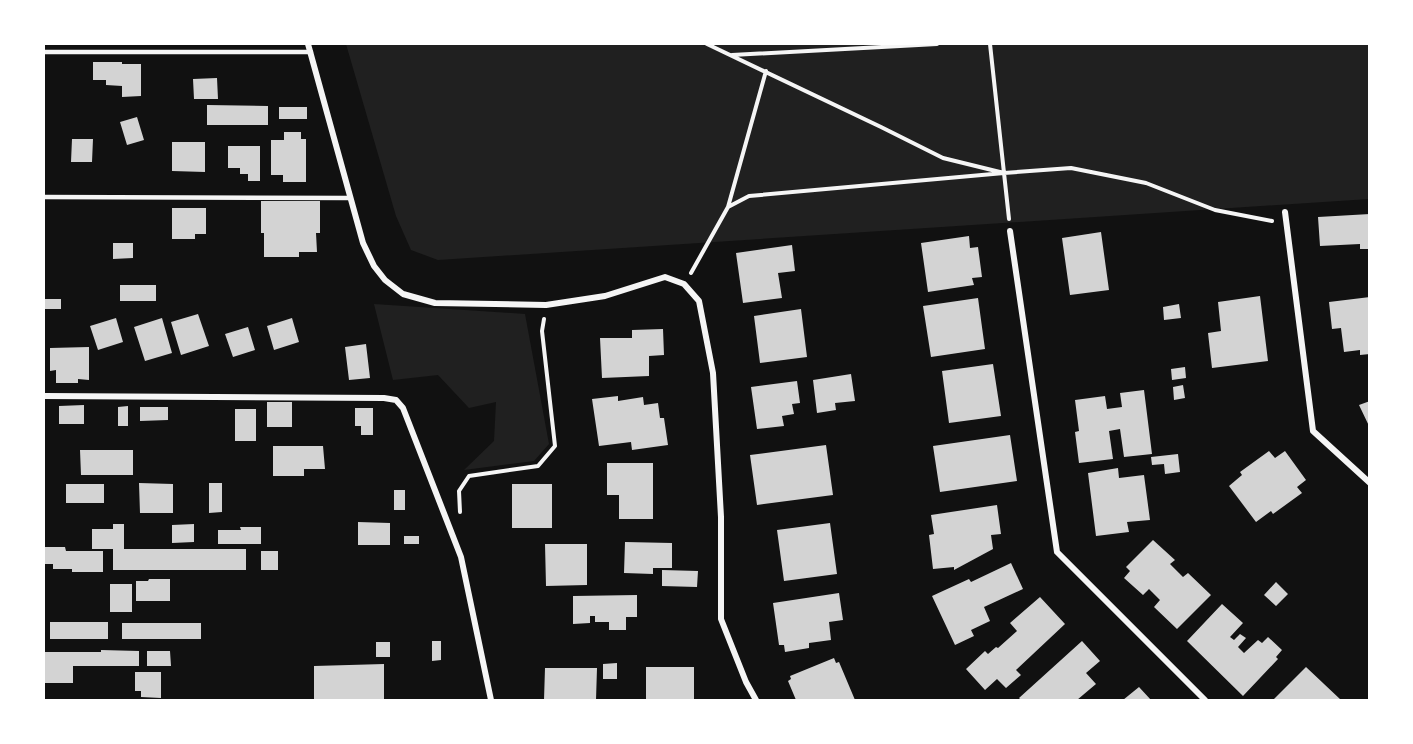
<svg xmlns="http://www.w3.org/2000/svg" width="1413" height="744" font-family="Ubuntu,sans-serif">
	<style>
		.green { fill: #202020 }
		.building { fill: #d3d3d3 }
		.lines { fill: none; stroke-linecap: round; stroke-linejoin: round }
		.path { stroke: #f5f5f5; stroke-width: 4 }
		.service { stroke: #f5f5f5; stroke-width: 4.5 }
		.minor { stroke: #f5f5f5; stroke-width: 6 }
	</style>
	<rect width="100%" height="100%" fill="#111"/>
	<path class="green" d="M346,44H1369V199L438,260L411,250L396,216Z
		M374,304L525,314L549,444L534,461L464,470L494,441L496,402L469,408L438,375L393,380Z"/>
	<path class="building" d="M93,62H122V64H141V96L122,97V86L106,85V80H93Z
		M217,78L218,99H194L193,79Z
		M207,105L268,106V125H207Z
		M279,107H307V119H279Z
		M137,117L144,140L127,145L120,122Z
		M284,132H301V139H306V182H283V175H271V140H284Z
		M72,139H93L92,162H71Z
		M172,142H205V172L172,171Z
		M228,146H260V181H248V174H240V168H228Z
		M261,201H320V233H316L317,252H299V257H264V233H261Z
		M172,208H206V234H195V239H172Z
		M1370,214V249H1360V244L1320,246L1318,217Z
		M1101,232L1109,290L1070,295L1062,238Z
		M969,236L970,248L978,247L982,277L972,278L974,285L928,292L921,243Z
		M113,243H133V258L113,259Z
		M792,245L795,271L778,273L782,298L743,303L736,253Z
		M120,285H156V301H120Z
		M1260,296L1268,361L1212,368L1208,333L1221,331L1218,302Z
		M1370,297V354L1360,355V350L1344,352L1341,328L1332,329L1329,302Z
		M978,298L985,349L931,357L923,306Z
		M44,299H61V309H44Z
		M1179,304L1181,318L1164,320L1163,307Z
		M801,309L807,357L760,363L754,316Z
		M198,314L209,346L181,355L171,322Z
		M116,318L123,342L98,350L90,326Z
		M162,318L172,353L145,361L134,327Z
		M292,318L299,342L274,350L267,326Z
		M248,327L255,350L233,357L225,334Z
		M663,329L664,355L649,356V376L602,378L600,338H632V330Z
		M366,344L370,378L349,380L345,347Z
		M89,347V380L78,379V383H56V370L50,371V348Z
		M993,364L1001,416L949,423L942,371Z
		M1185,367L1186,378L1172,380L1171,369Z
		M851,374L855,401L835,403L836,410L817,413L813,380Z
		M797,381L800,403L792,404L794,414L782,416L784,426L757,429L751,387Z
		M1183,385L1185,398L1174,400L1173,387Z
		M1144,390L1152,454L1124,457L1120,429L1109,431L1113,459L1079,463L1075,432L1079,431L1075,400L1105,396L1107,409L1122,407L1120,393Z
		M618,396V401L643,397L644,405L658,403L660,418H664L668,445L632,450L631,442L599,446L592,399Z
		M1370,401V428L1359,405Z
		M267,402H292V427H267Z
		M84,405V424H59V406Z
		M128,406V426H118V407Z
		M140,407H168V420L140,421Z
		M355,408H373V435H361V426H355Z
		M235,409H256V441H235Z
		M1010,435L1017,481L940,492L933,446Z
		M826,445L833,495L757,505L750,455Z
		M273,446H323L325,469H304V476H273Z
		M80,450H133V475H81Z
		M1269,451L1275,458L1285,451L1306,480L1297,487L1302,493L1273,514L1271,511L1256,522L1229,486L1242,475L1240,472Z
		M1178,454L1180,472L1165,474L1164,464L1152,465L1151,457Z
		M607,463H653V519H619V495H607Z
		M1118,468L1119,478L1144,475L1150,520L1127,522L1129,532L1096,536L1088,473Z
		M139,483L173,484V513H140Z
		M209,483H222V512L209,513Z
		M66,484H104V503H66Z
		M512,484H552V528H512Z
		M394,490H405V510H394Z
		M997,505L1001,534L991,535L993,549L954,570V567L933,569L929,535L934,534L931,515Z
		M358,522L390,523V545H358Z
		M830,523L837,574L784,581L777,530Z
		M113,524H124V549H246V570H113V549H92V529H113Z
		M194,524V542L172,543V525Z
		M240,527H261V544H218V530H241Z
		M404,536H419V544H404Z
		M1153,540L1175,560L1170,564L1183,577L1188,573L1211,595L1177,629L1154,607L1160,600L1149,589L1143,595L1124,578L1130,571L1126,567Z
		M625,542L672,543V568H653V574L624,573Z
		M545,544H587V585L546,586Z
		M44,547H65L66,551H103V572H72V569H53V564H44Z
		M261,551H278V570H261Z
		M1011,563L1023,589L984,607L990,621L971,630L974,636L955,645L932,596L969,579L971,582Z
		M662,570L698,571L697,587L662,586Z
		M149,579H170V601H136V581H148Z
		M1276,582L1288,594L1276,606L1264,595Z
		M110,584H132V612H110Z
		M839,593L843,620L829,622L831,640L809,643V648L785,652L784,645H779L773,603Z
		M637,595V617H626V630H609V622H595V616H590V623L573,624V596Z
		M1040,597L1065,624L1016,670L1021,675L1006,688L997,679L985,690L966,669L985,651L988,654L996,647L998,648L1017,631L1010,623Z
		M1222,604L1243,623L1230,637L1234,640L1240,634L1246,638L1238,647L1244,653L1258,640L1262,643L1268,637L1282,650L1276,657L1278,659L1243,696L1187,641Z
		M50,622H108V639H50Z
		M122,623H201V639H122Z
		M432,641H441V660L432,661Z
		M1082,641L1100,661L1086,673L1096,684L1077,700H1021L1019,698Z
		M376,642H390V657H376Z
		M101,650L139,651V666H73V683H44V652H101Z
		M147,651H170L171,666H147Z
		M834,658L836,663L839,662L855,700H796L788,681L791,679L790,676Z
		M617,663V679H603V664Z
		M384,664V699L314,700V666Z
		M646,667H694V700H646Z
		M1306,667L1341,700H1276L1274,699Z
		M545,668H597L596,700H544Z
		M135,672H161V698L141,697V691H135Z
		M1139,687L1151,700H1123Z"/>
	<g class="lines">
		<path class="path" d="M707,44L881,127L943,158L1004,173L1009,219
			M990,44L1004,173
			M732,55L937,44
			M728,207L766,71
			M691,273L728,207L749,196L1004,173L1071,168L1146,183L1215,210L1272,221
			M460,512L459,491L469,476L538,466L555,446L542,331L544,319"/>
		<path class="service" d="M44,52H311
			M44,197L350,198"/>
		<path class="minor" d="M308,44L363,243L374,266L385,280L403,294L435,303L546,305L605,296L665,277L684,284L699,301L713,373L721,517V619L746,682L756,700
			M1285,212L1313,431L1370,483
			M1010,231L1057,552L1205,700
			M44,396L384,398L396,400L403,408L461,557L491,700"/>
	</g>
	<rect width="1413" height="744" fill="none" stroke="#ffffff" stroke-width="90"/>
</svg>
